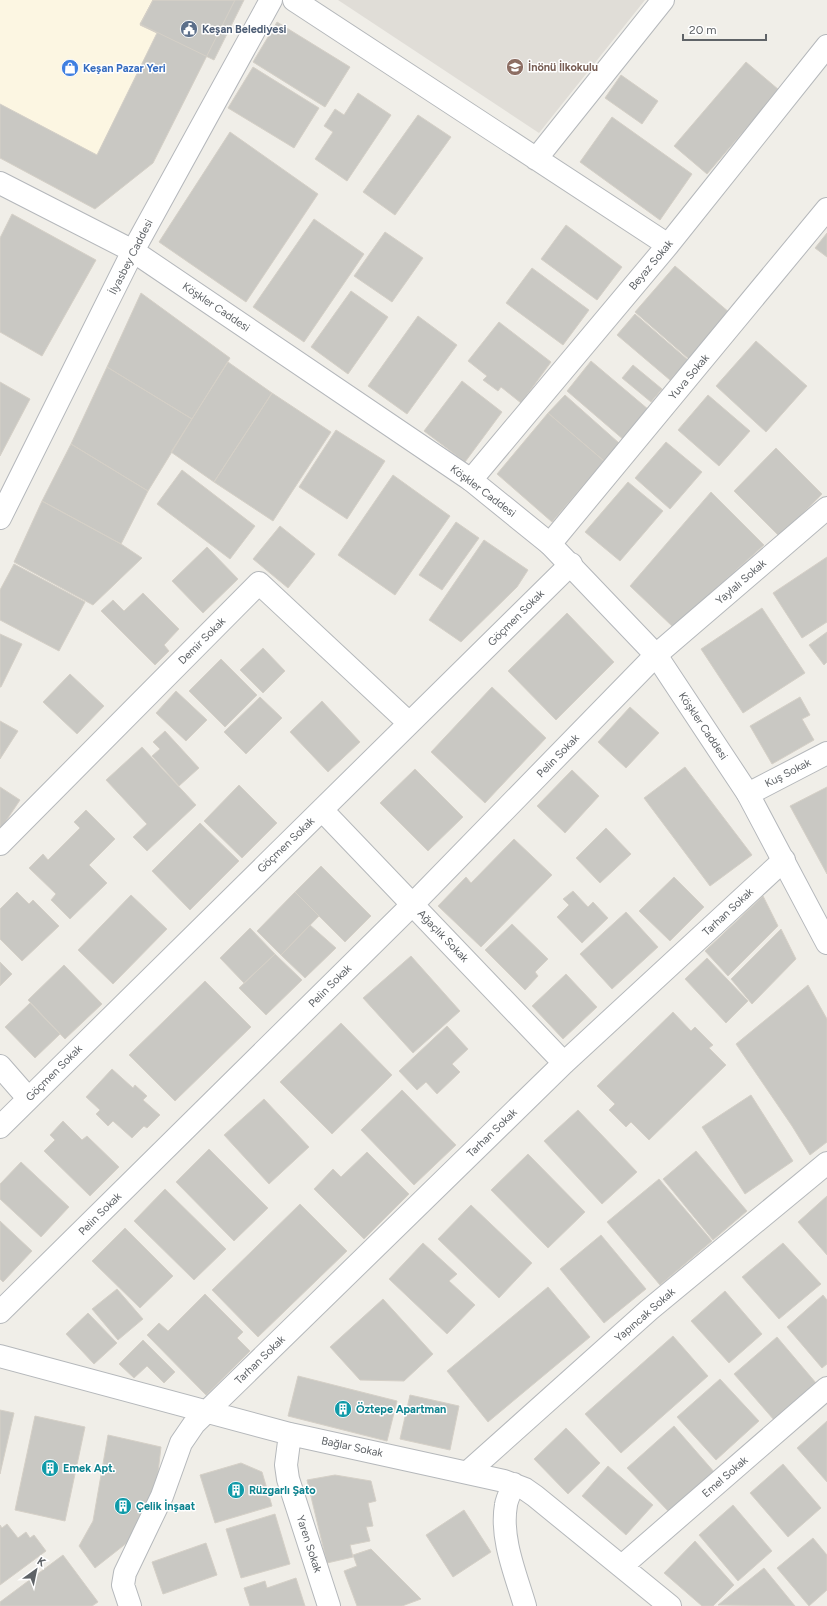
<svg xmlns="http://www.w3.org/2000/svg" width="827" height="1606" font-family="Figtree,sans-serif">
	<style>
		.commercial { fill: #fcf6e2 }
		.education { fill: #e0ddd7 }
		.building { fill: #c9c8c3; stroke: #d5d0c7 }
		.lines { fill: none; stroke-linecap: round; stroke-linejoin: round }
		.street-casing { stroke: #b5b8bb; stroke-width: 24 }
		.secondary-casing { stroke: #b4b7bb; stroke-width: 24 }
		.street { stroke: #fff; stroke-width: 22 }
		.secondary { stroke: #fff; stroke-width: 22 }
		.labels { text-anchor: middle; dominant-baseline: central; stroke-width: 3; stroke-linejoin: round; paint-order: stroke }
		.service-label { font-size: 11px; font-weight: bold; fill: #4e5e75; stroke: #fff; text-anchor: start }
		.education-label { font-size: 11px; font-weight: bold; fill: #785e54; stroke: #fff; text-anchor: start }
		.shop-label { font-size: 11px; font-weight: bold; fill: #366cbe; stroke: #fff; text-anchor: start }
		.street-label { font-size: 11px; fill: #5f6367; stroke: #fff }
		.culture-label { font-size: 11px; font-weight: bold; fill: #0d838f; stroke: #fff; text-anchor: start }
	</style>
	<rect width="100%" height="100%" fill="#f0eee8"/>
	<path class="commercial" d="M0,0H153L140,25L157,33L97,155L0,104Z"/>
	<path class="education" d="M338,0H645L539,133Z"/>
	<path class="building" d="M153,0H235L153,163L95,209L0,158V104L97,155L157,33L140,25Z
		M153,0H244L214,60L140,24Z
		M277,22L350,67L325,107L253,62Z
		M746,62L779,90L707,174L674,146Z
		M253,67L319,108L294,148L228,108Z
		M621,75L658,101L642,124L605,98Z
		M358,93L391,115L347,181L315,159L333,132L324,126L335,109L344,115Z
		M418,115L451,137L395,215L363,192Z
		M612,117L692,174L660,220L580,162Z
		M230,132L318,194L246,302L159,242Z
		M12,214L96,260L42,356L0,332V238Z
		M314,219L364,254L304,342L253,307Z
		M566,225L622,267L597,300L541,259Z
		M385,232L423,258L392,302L354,276Z
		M827,233V257L815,248Z
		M675,266L730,313L690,360L635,312Z
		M532,268L589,310L563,345L506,303Z
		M351,291L388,317L348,374L311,347Z
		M141,293L230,358L192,419L107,367Z
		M635,314L688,360L670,380L617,335Z
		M418,316L457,345L407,414L368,386Z
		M499,322L551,362L521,403L501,387L498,391L483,380L487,376L468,361Z
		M756,341L807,386L766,432L716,386Z
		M591,361L649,410L624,440L567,391Z
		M228,362L272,393L214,482L171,452Z
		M633,365L662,389L651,402L622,378Z
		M107,367L192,419L148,491L71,444Z
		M462,381L502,412L465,462L424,431Z
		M0,382L30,399L0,456Z
		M272,393L331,432L273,521L214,482Z
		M565,395L619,443L604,461L548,413Z
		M708,395L750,431L719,466L678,430Z
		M548,413L604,461L552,522L497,474Z
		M336,430L385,461L347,519L299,487Z
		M666,442L702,472L670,509L635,478Z
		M71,444L148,491L121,544L42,501Z
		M776,448L822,494L780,537L734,491Z
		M182,470L255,526L230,559L157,504Z
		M393,475L450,516L395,595L338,555Z
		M628,482L663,511L620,561L585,532Z
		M711,492L764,545L673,627L630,586Z
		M42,501L121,544L142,558L93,605L14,562Z
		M456,522L479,538L442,590L419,575Z
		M280,526L315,554L288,588L253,559Z
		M484,540L528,570L517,587L461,642L429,620Z
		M207,547L238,579L203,613L172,581Z
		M827,557V622L802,638L773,593Z
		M14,564L85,602L59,651L0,620V590Z
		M143,593L179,629L164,645L169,651L155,665L101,611L113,600L124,611Z
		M762,608L805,673L743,713L701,649Z
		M567,613L614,662L556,720L508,671Z
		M827,632V662L824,665L809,645Z
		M0,634L22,644L1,687H0Z
		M263,648L285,671L263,693L240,670Z
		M221,659L257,695L225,727L189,691Z
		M70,674L104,706L77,734L43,702Z
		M492,687L546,738L485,803L431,752Z
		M176,691L207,720L186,741L156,713Z
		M260,697L282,718L246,754L224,732Z
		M800,697L810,715L802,719L814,740L772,764L750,726Z
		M322,701L360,742L328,772L290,732Z
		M630,707L659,733L626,768L598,742Z
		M0,721L18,731L0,759Z
		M165,731L199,768L179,786L152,756L160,749L153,742Z
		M142,747L196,805L147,851L133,837L147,824L106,780Z
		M685,767L752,855L710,886L644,798Z
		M415,769L463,817L428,851L380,803Z
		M572,770L599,796L565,833L537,806Z
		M239,785L277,823L242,858L204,821Z
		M0,787L20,800L0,830Z
		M827,787V874L790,806Z
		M86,810L115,839L89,865L107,883L70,919L51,900L56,894L29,868L43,854L48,860L80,828L74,822Z
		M200,823L239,861L190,910L152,871Z
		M606,828L631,854L600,883L576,858Z
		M514,839L552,875L481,947L438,906L466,877L471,883Z
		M321,866L371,916L345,942L295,892Z
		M674,877L704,907L670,941L639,911Z
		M573,891L588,907L593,902L608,918L582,943L557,917L569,905L563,899Z
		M17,892L29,904L33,900L59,926L22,961L0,939V909Z
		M295,892L319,916L281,955L257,931Z
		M131,895L167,929L113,984L78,950Z
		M763,896L778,926L728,976L705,951Z
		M626,912L658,947L612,989L580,954Z
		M512,924L548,959L535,972L538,976L525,990L485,950Z
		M310,925L336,948L305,978L281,955Z
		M250,928L275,954L244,983L220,958Z
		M781,929L796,959L752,1004L731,979Z
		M275,954L302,980L266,1015L239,988Z
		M411,956L460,1011L413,1053L363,998Z
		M707,958L748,1001L726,1023L685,979Z
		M0,962L12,974L0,986Z
		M64,965L102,1004L65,1039L28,1000Z
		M566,974L597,1007L563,1039L532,1006Z
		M205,981L251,1027L175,1101L129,1055Z
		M808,985L827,1019V1142L810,1155L792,1126L736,1044Z
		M30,1003L60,1034L35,1058L5,1027Z
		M673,1012L691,1031L695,1027L713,1045L709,1048L726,1065L649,1140L631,1122L626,1127L609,1110L615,1104L597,1086Z
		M341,1023L392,1075L332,1134L280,1082Z
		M447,1026L468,1049L452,1064L460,1072L437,1094L426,1082L417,1090L399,1071Z
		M112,1069L133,1088L135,1085L147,1096L143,1100L160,1115L147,1128L144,1126L132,1138L113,1121L108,1126L96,1114L100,1110L86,1097Z
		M402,1090L456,1145L414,1185L361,1130Z
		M751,1095L793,1161L745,1194L702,1127Z
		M264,1099L309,1147L269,1184L224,1135Z
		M578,1110L637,1172L602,1204L544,1141Z
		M63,1121L82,1140L87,1136L119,1167L90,1196L44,1151L55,1140L50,1135Z
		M209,1149L268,1208L234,1241L176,1182Z
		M696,1151L747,1211L713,1240L663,1179Z
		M367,1152L409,1194L364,1239L314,1189L333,1169L341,1177Z
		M528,1154L585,1212L548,1248L491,1190Z
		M21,1162L69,1207L41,1237L0,1199V1184Z
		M659,1179L712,1241L660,1285L607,1222Z
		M165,1189L226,1249L194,1280L134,1221Z
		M827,1196V1255L798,1222Z
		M300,1204L347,1251L258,1337L212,1290Z
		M471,1205L532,1263L499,1298L438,1239Z
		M0,1221L32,1251L3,1282L0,1279Z
		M125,1228L173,1276L140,1308L92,1261Z
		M601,1235L646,1289L604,1323L560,1269Z
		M423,1243L457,1274L449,1281L475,1305L447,1334L389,1279Z
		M783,1243L821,1284L779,1319L742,1277Z
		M548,1287L590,1337L488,1422L447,1371Z
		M117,1289L143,1319L118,1340L92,1309Z
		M725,1291L762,1334L729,1363L691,1321Z
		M205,1294L243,1332L237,1338L250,1351L206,1395L147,1335L159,1323L168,1331Z
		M823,1295L827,1300V1364L822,1368L787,1327Z
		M383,1299L433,1354L404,1381L360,1380L330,1347Z
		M88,1313L117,1343L94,1364L66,1334Z
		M673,1336L708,1376L621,1453L585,1414Z
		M777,1337L816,1383L774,1420L734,1374Z
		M143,1340L175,1372L164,1383L147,1366L134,1378L119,1364Z
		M298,1376L397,1401L387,1441L288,1416Z
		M720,1379L759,1421L716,1460L677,1417Z
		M410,1395L459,1406L450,1450L400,1439Z
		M0,1410L14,1413L0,1474Z
		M35,1416L85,1427L65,1521L15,1510Z
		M827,1421V1482L797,1448Z
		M674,1426L715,1473L670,1513L627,1468Z
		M566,1428L600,1463L568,1494L534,1459Z
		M108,1435L161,1447L155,1498L128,1542L95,1568L79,1546L93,1521Z
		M241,1463L262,1472L272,1506L215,1523L200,1475Z
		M783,1464L821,1508L788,1537L750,1493Z
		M608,1466L653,1505L626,1535L582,1496Z
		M335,1475L371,1481L376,1501L368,1503L373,1526L366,1527L370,1541L350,1545L353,1557L327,1563L307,1480Z
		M733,1505L772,1551L738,1581L699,1535Z
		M464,1510L491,1552L453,1577L426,1535Z
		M275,1514L290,1564L241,1578L226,1529Z
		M7,1524L18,1538L26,1532L30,1538L34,1535L46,1551L0,1585V1525L2,1528Z
		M813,1538L827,1555V1590L809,1606L777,1568Z
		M695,1541L734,1585L713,1606H702L664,1573Z
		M206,1543L217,1575L163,1594L152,1562Z
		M371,1549L421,1599L402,1606H357L344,1571L357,1566L353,1555Z
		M63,1555L98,1602L92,1606H0V1602Z
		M764,1568L795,1606L718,1605Z
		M296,1578L305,1606H250L244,1588L265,1581L267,1588Z"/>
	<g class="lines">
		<defs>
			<path id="street" d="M294,0L668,245
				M536,159L663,0
				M471,480L668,245L827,46
				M550,544L827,209
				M748,794L827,753
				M322,810L564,1063
				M0,844L259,583L409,723
				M0,1066L28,1098
				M0,1127L571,564
				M0,1312L413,904L656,655L827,508
				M0,1356L290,1434L504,1481L525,1489L535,1496L670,1606
				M290,1434L286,1465L288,1479L329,1606
				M468,1472L649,1310L827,1163
				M514,1484C511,1491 507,1498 506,1505C500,1538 516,1575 525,1606
				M622,1566L827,1388
				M130,1606L123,1585L125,1573L162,1496L181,1443L194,1424L564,1063L784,860"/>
			<path id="secondary" d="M0,183L133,251L471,480L550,544L656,655L748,794L827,943
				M0,518L133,251L271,0"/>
		</defs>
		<use href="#street" class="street-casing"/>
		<use href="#secondary" class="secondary-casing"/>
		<use href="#street" class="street"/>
		<use href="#secondary" class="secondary"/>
	</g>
	<defs>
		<symbol id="civic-disc" viewBox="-11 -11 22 22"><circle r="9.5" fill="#5c6f8a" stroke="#fff"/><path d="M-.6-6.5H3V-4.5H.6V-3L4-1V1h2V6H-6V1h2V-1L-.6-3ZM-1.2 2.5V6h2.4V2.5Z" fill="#fff"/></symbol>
		<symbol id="school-disc" viewBox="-11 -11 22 22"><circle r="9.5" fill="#8d6e63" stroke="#fff"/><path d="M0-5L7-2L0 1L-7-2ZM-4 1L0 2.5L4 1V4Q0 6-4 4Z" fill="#fff"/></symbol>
		<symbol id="shop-disc" viewBox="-11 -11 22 22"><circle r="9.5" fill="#3f7fe0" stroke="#fff"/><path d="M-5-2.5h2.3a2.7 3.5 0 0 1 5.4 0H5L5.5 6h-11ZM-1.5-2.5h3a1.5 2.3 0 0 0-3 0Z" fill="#fff"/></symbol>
		<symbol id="building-disc" viewBox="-11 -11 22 22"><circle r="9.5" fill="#0f9aa8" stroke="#fff"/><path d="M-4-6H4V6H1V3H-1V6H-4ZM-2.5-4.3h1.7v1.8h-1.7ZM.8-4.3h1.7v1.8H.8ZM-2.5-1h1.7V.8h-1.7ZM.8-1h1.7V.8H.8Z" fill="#fff"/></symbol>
	</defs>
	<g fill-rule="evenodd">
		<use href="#civic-disc" x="179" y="19" width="20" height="20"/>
		<use href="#school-disc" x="505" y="57" width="20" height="20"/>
		<use href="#shop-disc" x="60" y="58" width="20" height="20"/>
		<use href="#building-disc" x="333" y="1399" width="20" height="20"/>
		<use href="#building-disc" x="40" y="1458" width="20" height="20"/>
		<use href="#building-disc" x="226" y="1480" width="20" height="20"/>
		<use href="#building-disc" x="113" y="1496" width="20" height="20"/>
	</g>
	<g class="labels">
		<g class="service-label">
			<text x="202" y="29">Keşan Belediyesi</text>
		</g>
		<g class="education-label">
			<text x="528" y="67">İnönü İlkokulu</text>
		</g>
		<g class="shop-label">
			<text x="83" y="68">Keşan Pazar Yeri</text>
		</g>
		<g class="street-label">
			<text transform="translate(131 257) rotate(-63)">İlyasbey Caddesi</text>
			<text transform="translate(651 265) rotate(-50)">Beyaz Sokak</text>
			<text transform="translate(216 307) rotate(34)">Köşkler Caddesi</text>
			<text transform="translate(689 377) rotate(-50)">Yuva Sokak</text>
			<text transform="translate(483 491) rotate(37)">Köşkler Caddesi</text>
			<text transform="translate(741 582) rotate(-41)">Yaylalı Sokak</text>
			<text transform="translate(516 618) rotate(-45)">Göçmen Sokak</text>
			<text transform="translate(202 641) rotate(-45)">Demir Sokak</text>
			<text transform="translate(703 726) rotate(56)">Köşkler Caddesi</text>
			<text transform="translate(558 756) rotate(-46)">Pelin Sokak</text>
			<text transform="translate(788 773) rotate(-27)">Kuş Sokak</text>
			<text transform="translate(286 845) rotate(-44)">Göçmen Sokak</text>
			<text transform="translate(728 912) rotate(-43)">Tarhan Sokak</text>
			<text transform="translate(443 936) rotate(46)">Ağaçlık Sokak</text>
			<text transform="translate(330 986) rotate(-45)">Pelin Sokak</text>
			<text transform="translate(54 1073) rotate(-45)">Göçmen Sokak</text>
			<text transform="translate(492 1133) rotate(-44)">Tarhan Sokak</text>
			<text transform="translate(100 1214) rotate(-45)">Pelin Sokak</text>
			<text transform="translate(645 1315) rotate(-41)">Yapıncak Sokak</text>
			<text transform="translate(260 1360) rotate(-44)">Tarhan Sokak</text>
			<text transform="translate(352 1447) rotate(12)">Bağlar Sokak</text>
			<text transform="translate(725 1477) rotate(-41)">Emel Sokak</text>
			<text transform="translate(309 1544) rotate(72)">Yaren Sokak</text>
		</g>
		<g class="culture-label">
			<text x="356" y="1409">Öztepe Apartman</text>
			<text x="63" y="1468">Emek Apt.</text>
			<text x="249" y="1490">Rüzgarlı Şato</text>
			<text x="136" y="1506">Çelik İnşaat</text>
		</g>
	</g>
	<g transform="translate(36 1570) rotate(33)" stroke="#ffffff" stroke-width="3" paint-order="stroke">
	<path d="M0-3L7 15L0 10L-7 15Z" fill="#5f6367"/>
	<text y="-6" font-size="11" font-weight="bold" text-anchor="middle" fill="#5f6367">K</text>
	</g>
	<path d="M683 34v6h83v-6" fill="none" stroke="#5f6367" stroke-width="2"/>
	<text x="689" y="34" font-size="12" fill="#5f6367" stroke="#ffffff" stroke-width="3" paint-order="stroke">20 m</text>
</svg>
